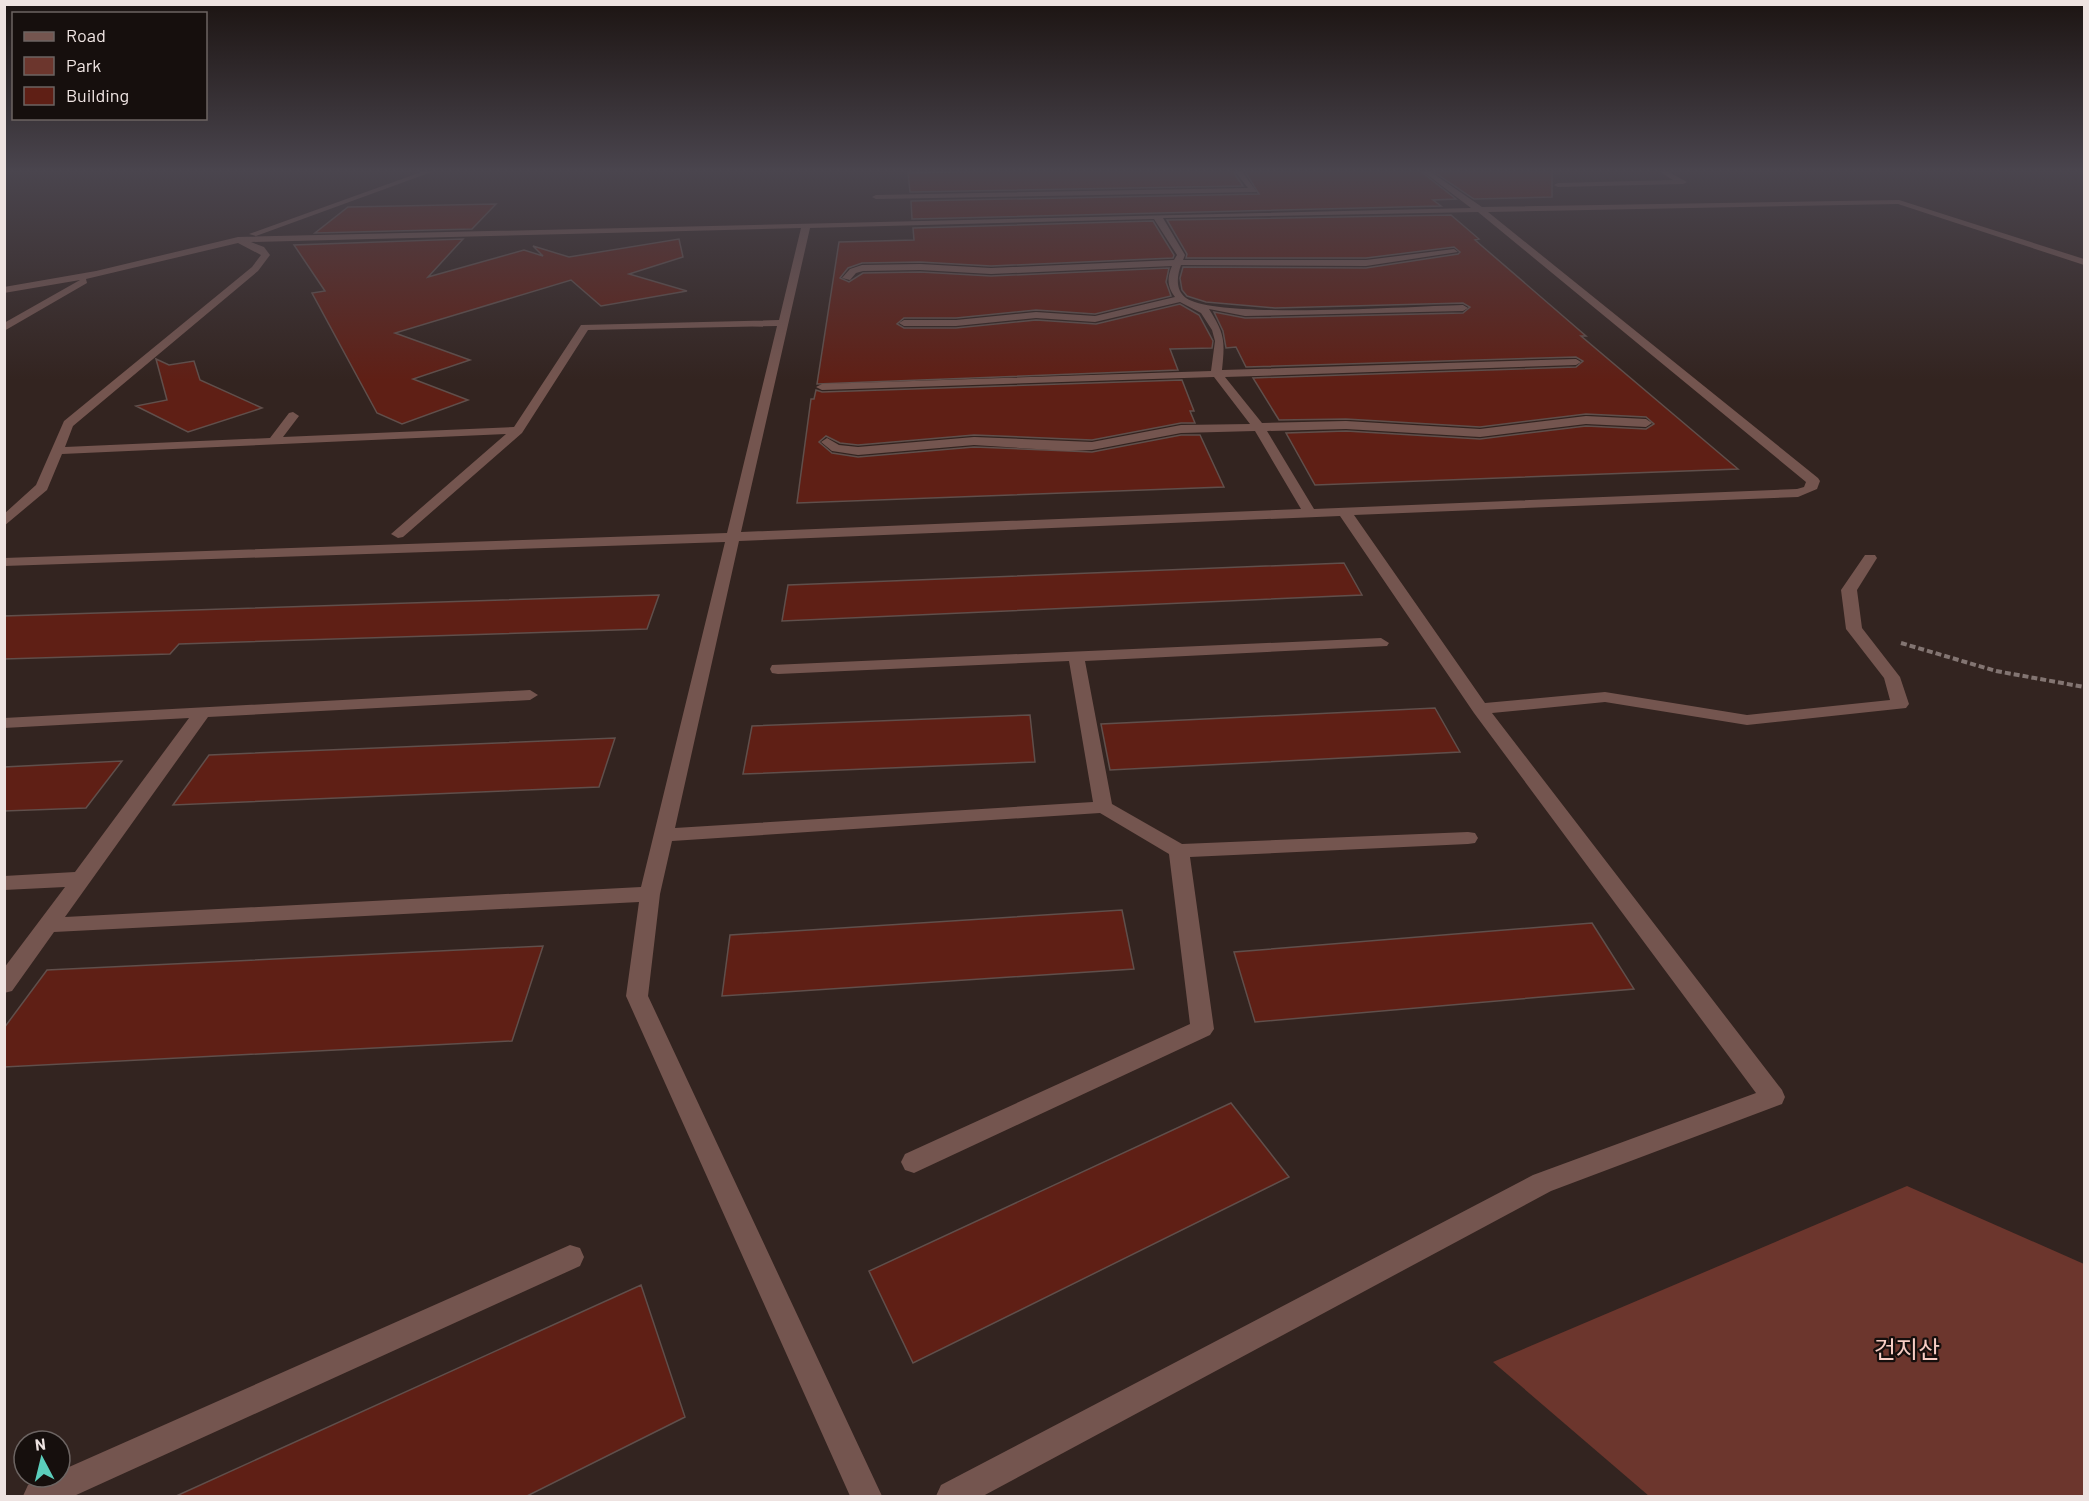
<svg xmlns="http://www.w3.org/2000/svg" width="2089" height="1501" font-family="Barlow,'Noto Sans KR',sans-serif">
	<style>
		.green { fill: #6c362d }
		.building { fill: #5f1f15; stroke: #604f4b; stroke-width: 1.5 }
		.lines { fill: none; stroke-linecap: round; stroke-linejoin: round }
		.path { stroke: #837572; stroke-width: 4; stroke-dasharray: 6 3; stroke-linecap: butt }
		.minor { fill: #74554f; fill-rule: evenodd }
		.labels { text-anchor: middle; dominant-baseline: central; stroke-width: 4.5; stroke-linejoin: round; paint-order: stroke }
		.near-park-label { font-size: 24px; fill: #f7cdc4; stroke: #160f0d }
	</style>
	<rect width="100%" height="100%" fill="#332420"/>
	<path class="green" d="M1907,1186L2084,1264V1496H1649L1493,1362Z"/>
	<path class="building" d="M1052,170H1232L1243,186L910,192L908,173Z
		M1244,170H1419L1456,199L1433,200L1441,206L912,219L911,201L1259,194Z
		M1431,170H1552V197L1474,199Z
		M496,204L472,229L315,233L348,207Z
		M1451,215L1479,239L1475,240L1586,336H1581L1738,469L1315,485L1286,433L1346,431L1480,439L1586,426L1646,429L1654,424L1646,417L1586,414L1480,427L1346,419L1279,420L1253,378L1576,367L1583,361L1576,357L1246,367L1236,347L1226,348L1223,331L1214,312L1245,318L1463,313L1470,307L1463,303L1275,308L1206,302L1187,296L1182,290L1180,278L1183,267L1366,268L1458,254L1460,252L1454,247L1366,258H1186L1187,254L1167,220Z
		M1153,221L1174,255L1173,258L991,266L920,262L862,263L848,268L840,278L849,282L863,273L920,272L991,276L1169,268L1166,282L1171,296L1095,314L1036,310L956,318H904L897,324L904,328H956L1036,320L1096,324L1180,304L1199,315L1213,341L1212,348L1170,349L1178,370L817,384L839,242L914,240L913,228Z
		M463,239L428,277L524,250L543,256L533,246L569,257L679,239L683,257L629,274L687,291L601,306L571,280L395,333L470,360L413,379L468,400L402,424L377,413L312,293L325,291L294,245Z
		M156,359L169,365L194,361L200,380L262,408L188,432L136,406L167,400Z
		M1182,380L1194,411H1190L1195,423H1181L1092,440L974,435L858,445L840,443L826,436L819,442L832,453L858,457L974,447L1092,452L1181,435H1200L1224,487L797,503L811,399H814L816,390L822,392Z
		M1344,563L1362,595L782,621L788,585Z
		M659,595L647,629L179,644L170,654L4,659V616Z
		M1435,708L1460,752L1110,770L1101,724Z
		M1030,715L1035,762L743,774L752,726Z
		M615,738L599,787L173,805L209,755Z
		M122,761L86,808L4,811V767Z
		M1122,910L1134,969L722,996L730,935Z
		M1592,923L1634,989L1255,1022L1234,952Z
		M543,946L512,1041L4,1067V1028L47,970Z
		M1231,1103L1289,1177L913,1363L869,1271Z
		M641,1285L685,1417L525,1497H174Z"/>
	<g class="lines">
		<path class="path" d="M1901,643L1996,671L2084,687"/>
		<path class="minor" d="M427,170H437L256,236L249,234Z
			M1234,170H1241L1257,192L876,199L872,197L876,195L1248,188Z
			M1421,170H1428L1482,207L1899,200L2084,259V265L2081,264L1898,204L1488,212L1818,478L1820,481L1817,489L1798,497L1354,515L1485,703L1605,692L1747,715L1890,700L1884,678L1846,629L1841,590L1865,555H1875L1877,558L1857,590L1862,628L1900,677L1909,704L1906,708L1747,725L1605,702L1492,713L1782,1090L1785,1097L1782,1104L1551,1191L983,1496H936L941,1485L1533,1175L1756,1093L1474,713L1340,516L739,541L675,828L1093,802L1069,661L778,674L772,673L770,669L772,665L1381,638L1389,643L1387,646L1085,661L1112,804L1182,844L1468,832L1475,833L1478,838L1475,843L1468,844L1190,857L1214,1029L1210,1035L914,1173L905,1170L901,1162L905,1154L1190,1024L1169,854L1100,813L672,841L660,894L648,996L882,1496H850L626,996L639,902L54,932L12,991L4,993V968L65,887L4,890V876L75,872L189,718L4,728V718L530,690L538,695L530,700L208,717L65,917L641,887L725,542L4,566V558L727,533L777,326L588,330L522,433L403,537L398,538L391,534L506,434L62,454L47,490L4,526V514L36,485L64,421L252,267L261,255L238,243L86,279L87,283L4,331V323L80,280L4,293V287L96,271L238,237L1471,208ZM1478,212L1806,482L1804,487L1797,489L1314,509L1267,431L1346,429L1480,437L1586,424L1646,427L1652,423L1646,419L1586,416L1480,429L1346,421L1262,423L1225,377L1576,365L1581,362L1576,359L1222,370C1225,341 1225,334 1209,309L1245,316L1463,311L1468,308L1463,305C1414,306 1218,320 1186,298C1175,290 1177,276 1181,265L1366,266L1458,252L1454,249L1366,260H1183L1185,255L1163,218ZM1154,219L1177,255L1174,260L991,268L920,264L862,265L850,269L842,278L850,280L856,273L863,271L920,270L991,274L1172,266C1167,278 1167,286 1175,297L1095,316L1036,312L956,320H904L899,323L904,326H956L1036,318L1095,322L1180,302L1201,313L1212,330L1215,341L1211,371L822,384L816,387L822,390L1214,377L1250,424L1181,425L1092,442L974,437L858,447L839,445L827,438L821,442L832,451L858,455L974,445L1068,451L1092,450L1181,433L1255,431L1301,509L741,532L810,228ZM801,228L779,320L581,325L514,427L283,437L299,416L293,412L289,413L270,438L65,447L73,426L258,271L270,255L264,247L251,242Z
			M1657,170H1665L1687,182L1683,184L1558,187L1554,185L1558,183L1673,180Z
			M570,1245L580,1248L584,1257L580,1266L74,1496H23L28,1485L45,1477H60V1471Z"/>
	</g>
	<linearGradient id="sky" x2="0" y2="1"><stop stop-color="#1c1412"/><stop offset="0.45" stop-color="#4a454e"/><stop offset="1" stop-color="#4a454e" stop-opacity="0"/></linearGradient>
	<rect width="2089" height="380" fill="url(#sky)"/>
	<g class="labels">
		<g class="near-park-label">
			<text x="1907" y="1348">건지산</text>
		</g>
	</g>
	<rect width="2089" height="1501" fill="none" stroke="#eee3e1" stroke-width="12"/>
	<rect x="12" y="12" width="195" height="108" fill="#160f0d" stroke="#6c6462" stroke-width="1.5"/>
	<rect x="24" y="32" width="30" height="9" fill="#74554f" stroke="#6c6462" stroke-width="1.5"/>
	<text x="66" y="42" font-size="18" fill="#eee3e1">Road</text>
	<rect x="24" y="57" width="30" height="18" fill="#6c362d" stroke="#6c6462" stroke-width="1.5"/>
	<text x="66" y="72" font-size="18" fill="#eee3e1">Park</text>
	<rect x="24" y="87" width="30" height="18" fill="#5f1f15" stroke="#6c6462" stroke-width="1.5"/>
	<text x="66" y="102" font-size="18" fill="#eee3e1">Building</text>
	<g transform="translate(42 1459) rotate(353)"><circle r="28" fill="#160f0d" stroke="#6c6462" stroke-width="1.5"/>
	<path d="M0-4.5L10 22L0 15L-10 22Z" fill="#5bcebc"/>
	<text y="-9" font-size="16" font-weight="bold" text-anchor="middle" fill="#eee3e1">N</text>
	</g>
</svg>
